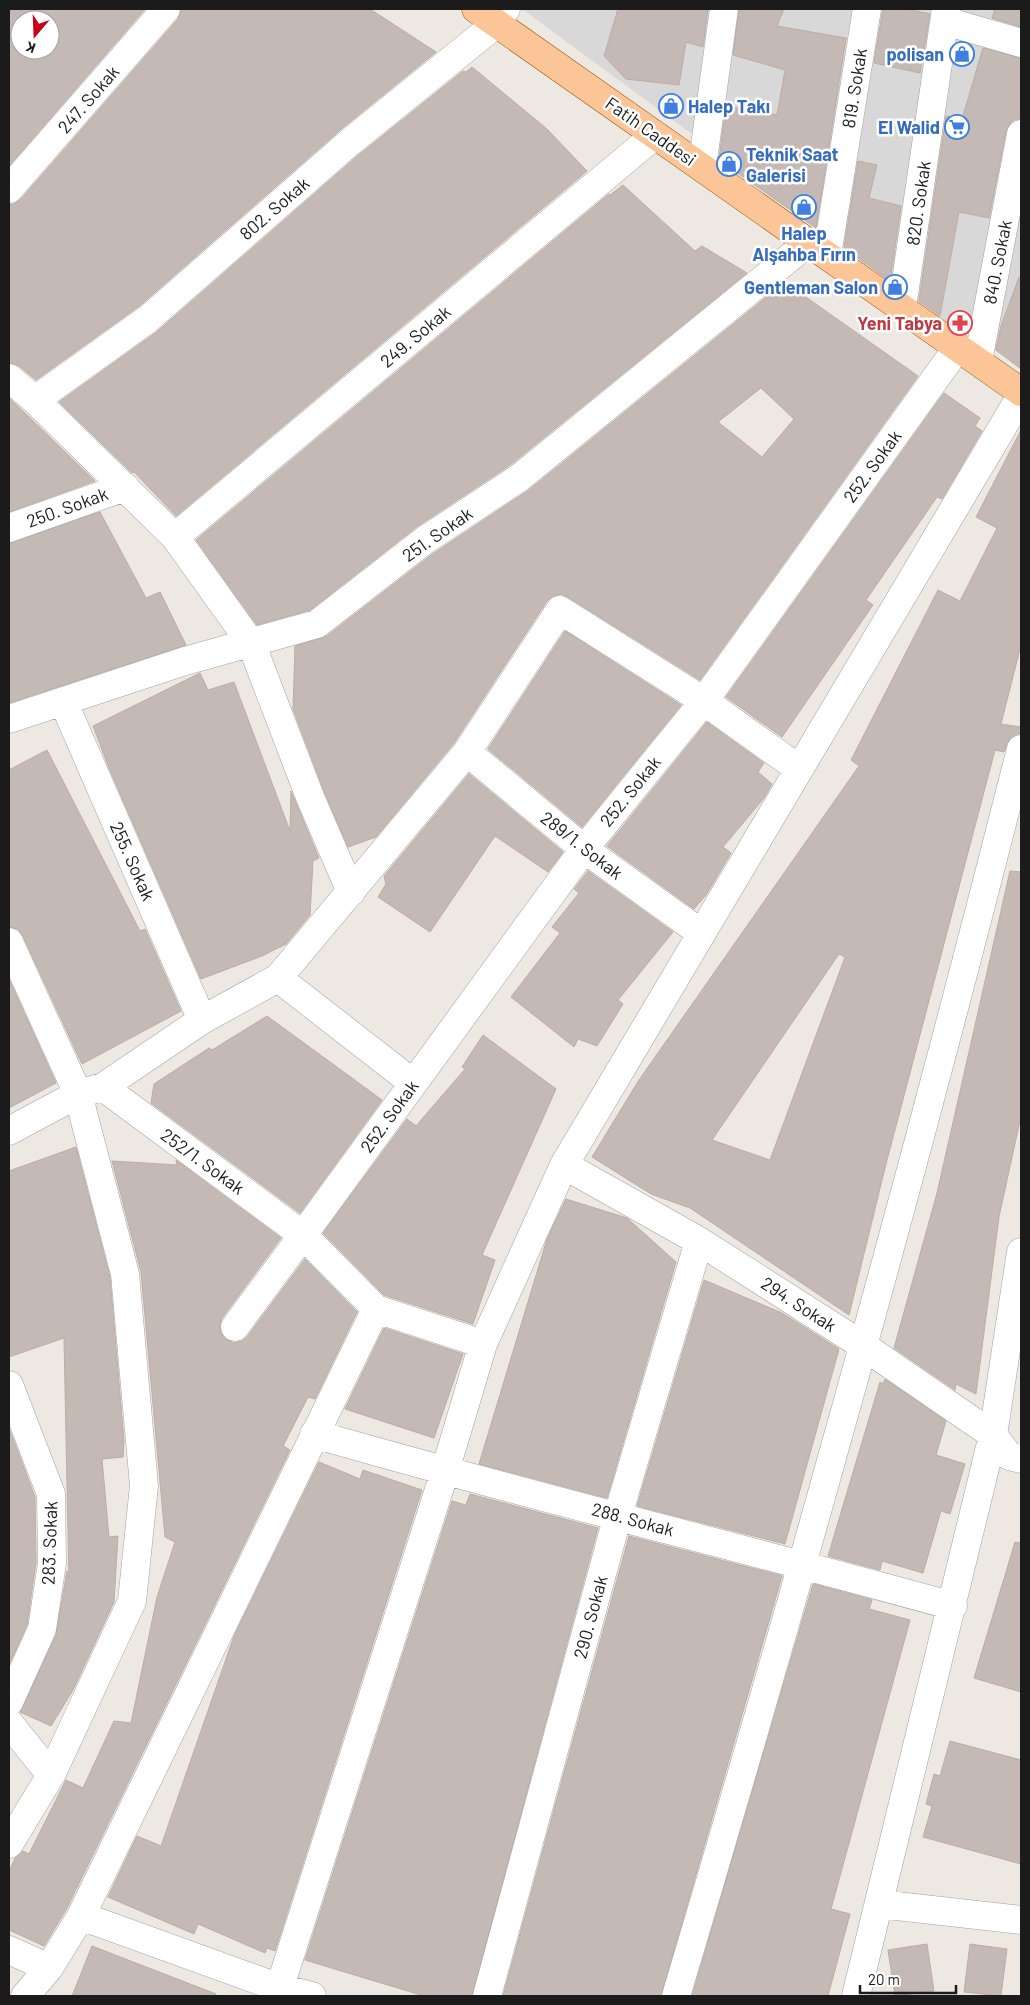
<svg xmlns="http://www.w3.org/2000/svg" width="1030" height="2005" font-family="Barlow,sans-serif">
	<style>
		.residential { fill: #d9d8d8 }
		.building { fill: #c4b9b4; stroke: #beaca3; fill-rule: evenodd }
		.lines { fill: none; stroke-linecap: round; stroke-linejoin: round }
		.minor-casing { stroke: #a2a2a2; stroke-width: 29 }
		.major-casing { stroke: #925200; stroke-width: 29 }
		.minor { stroke: #fff; stroke-width: 28 }
		.major { stroke: #fbc597; stroke-width: 28 }
		.labels { text-anchor: middle; dominant-baseline: central; stroke-width: 5; stroke-linejoin: round; paint-order: stroke }
		.shop-label { font-size: 18px; font-weight: bold; fill: #366cbe; stroke: #fff; text-anchor: end }
		.street-label { font-size: 18px; fill: #1b1b1b; stroke: #fff }
		.health-label { font-size: 18px; font-weight: bold; fill: #be3a42; stroke: #fff; text-anchor: end }
	</style>
	<rect width="100%" height="100%" fill="#ede8e1"/>
	<path class="residential" d="M522,9H1021V366L946,321Z"/>
	<path class="building" d="M9,9H145L9,166ZM20,20H50V50H20Z
		M181,9H370L436,52L340,130L138,307L36,380L19,366L9,363V204H14L21,199L178,19Z
		M618,9H708L703,47L686,42L679,85L626,79L604,56Z
		M739,9H784L777,26L846,38L816,228L719,160L726,106L777,115L785,70L733,55Z
		M883,9H906L930,14L920,73L874,63Z
		M995,9H1021V27L992,18Z
		M983,48L1021,58V119H1015L1010,123L1006,131L989,218L959,212L940,316L919,301L946,116L962,119Z
		M472,67L547,129L587,171L176,516L134,472L132,473L59,402L158,331L360,154L463,71L466,72Z
		M858,161L877,165L869,198L901,206L890,281L844,248Z
		M623,185L695,251L702,246L747,273L510,465L415,528L310,610L257,625L196,540L609,194L610,195Z
		M1019,277L1021,278V369L996,350L1001,326Z
		M786,283L918,376L700,680L568,597L561,594L553,596L547,601L454,743L376,837L348,847L324,791L293,709L295,646L327,636L434,553L529,490L775,290ZM761,388L794,419L762,457L718,422Z
		M944,393L980,418L975,426L982,431L942,499L937,497L866,600L873,605L782,737L726,697Z
		M9,398L24,412L95,481L9,512Z
		M1021,430V645L1001,724L1021,727V734H1016L1010,738L1004,752L995,750L886,1164L849,1315L690,1208L651,1194L592,1157L639,1080L859,766L851,760L938,590L960,601L997,528L976,517ZM839,954L845,957L770,1160L712,1140Z
		M100,512L146,598L160,592L186,645L9,703V543Z
		M565,631L681,705L582,827L488,749Z
		M200,673L208,690L234,682L290,831L291,791L319,858L313,861L310,915L286,944L262,956L201,979L109,768L93,726Z
		M707,722L764,763L758,772L772,784L764,798L723,847L731,853L706,895L694,909L607,846Z
		M47,750L140,931L145,929L181,1011L82,1064L23,936L18,929L9,927V770Z
		M469,774L563,852L548,872L495,836L430,932L378,897L386,884L384,876Z
		M588,871L673,932L618,1000L623,1004L597,1046L578,1039L574,1047L511,997L560,933L552,927L579,893L574,889Z
		M1010,871L1021,872V1116L999,1217L976,1394L956,1384L955,1390L894,1348L937,1193Z
		M9,979L56,1083L9,1108Z
		M267,1016L382,1100L300,1213L151,1103L154,1084L209,1048L212,1050Z
		M483,1035L556,1089L482,1255L495,1260L473,1324L384,1295L323,1233L407,1119L416,1126L465,1069L462,1067Z
		M76,1147L110,1277L124,1441L123,1457L102,1459L109,1537L118,1536L114,1602L73,1690L51,1726L20,1712L56,1635L67,1571L69,1579L64,1338L9,1357V1171Z
		M176,1160L281,1238L222,1318L220,1325L221,1333L225,1339L234,1343L242,1341L247,1337L305,1259L357,1312L315,1399L308,1397L283,1446L290,1450L67,1908L44,1946L9,1930V1872L15,1858L23,1851L29,1854L66,1780L83,1788L114,1721L131,1723L157,1597L175,1542L165,1537L141,1272L112,1161L177,1165Z
		M566,1199L627,1218L676,1262L607,1498L479,1464L547,1239Z
		M704,1280L782,1313L839,1349L785,1544L637,1506Z
		M384,1328L463,1354L434,1438L345,1409Z
		M885,1379L946,1421L936,1455L965,1464L950,1514L941,1511L923,1573L882,1561L880,1570L828,1556L880,1382L883,1384Z
		M9,1428L35,1497L36,1562L27,1625L9,1665Z
		M319,1462L360,1479L363,1470L422,1490L275,1951L267,1948L265,1953L198,1924L194,1934L108,1897L137,1836L161,1846L234,1636Z
		M470,1494L598,1528L472,1996H424L305,1960L452,1501L466,1505Z
		M629,1536L782,1576L661,1996H503Z
		M1015,1542L1021,1543V1692L974,1678Z
		M813,1584L872,1600L869,1609L910,1620L831,1909L850,1914L828,1996H692Z
		M950,1741L1021,1760V1864L923,1837L932,1806L926,1804L934,1774L940,1776Z
		M927,1944L934,1991L895,1996L888,1950Z
		M970,1944L1007,1949L1001,1996L964,1992Z
		M92,1946L216,1994L215,1996H72Z"/>
	<g class="lines">
		<defs>
			<path id="minor" d="M945,21L1021,43
				M702,167L724,9
				M9,189L166,9
				M827,255L867,9
				M902,308L946,9
				M978,361L1021,134
				M9,378L35,400L175,537L251,643L310,797L351,892
				M35,400L148,319L350,142L497,23L506,9
				M9,528L125,487
				M175,537L655,135
				M63,701L202,1020
				M9,719L185,661L317,624L425,540L519,478L809,242
				M467,752L584,849L701,933
				M9,942L78,1094L125,1274L144,1486L132,1601L51,1775L9,1844
				M278,978L413,1083
				M103,1087L303,1235L235,1327
				M9,1131L78,1094L103,1087L202,1020L278,978L467,752L560,610L704,701L799,769
				M564,1165L699,1241L862,1345L993,1435L1009,1456L1021,1459
				M483,1344L376,1309L303,1235L584,849L704,701L958,347
				M9,1385L51,1494L52,1563L42,1629L9,1702
				M314,1434C526,1495 740,1547 953,1606
				M9,1723L51,1775
				M879,1904L1021,1920
				M81,1916L280,1988L312,1996
				M9,1950L49,1968
				M25,1996L49,1968L81,1916L376,1309
				M277,1996L445,1471L483,1344L564,1165L1021,396
				M487,1996L618,1515L699,1241
				M676,1996C800,1583 915,1167 1021,749
				M856,1996L993,1435L1021,1252"/>
			<path id="major" d="M476,9L1021,392"/>
		</defs>
		<use href="#minor" class="minor-casing"/>
		<use href="#major" class="major-casing"/>
		<use href="#minor" class="minor"/>
		<use href="#major" class="major"/>
	</g>
	<defs>
		<symbol id="shop-ring" viewBox="-11 -11 22 22"><circle r="9.5" fill="#fff" stroke="#3f7fe0" stroke-width="1.5"/><path d="M-5-2.5h2.3a2.7 3.5 0 0 1 5.4 0H5L5.5 6h-11ZM-1.5-2.5h3a1.5 2.3 0 0 0-3 0Z" fill="#3f7fe0"/></symbol>
		<symbol id="supermarket-ring" viewBox="-11 -11 22 22"><circle r="9.5" fill="#fff" stroke="#3f7fe0" stroke-width="1.5"/><path d="M-6-5.5h2.5l.6 2H6L4.5 2H-2.5L-4.4-4H-6ZM-1.5 3.2a1.3 1.3 0 1 0 .1 0ZM3 3.2a1.3 1.3 0 1 0 .1 0Z" fill="#3f7fe0"/></symbol>
		<symbol id="pharmacy-ring" viewBox="-11 -11 22 22"><circle r="9.5" fill="#fff" stroke="#e0444e" stroke-width="1.5"/><path d="M-2-6h4v4h4v4h-4v4h-4v-4h-4v-4h4Z" fill="#e0444e"/></symbol>
	</defs>
	<g fill-rule="evenodd">
		<use href="#shop-ring" x="948" y="40" width="28" height="28"/>
		<use href="#shop-ring" x="657" y="92" width="28" height="28"/>
		<use href="#supermarket-ring" x="943" y="113" width="28" height="28"/>
		<use href="#shop-ring" x="715" y="150" width="28" height="28"/>
		<use href="#shop-ring" x="790" y="193" width="28" height="28"/>
		<use href="#shop-ring" x="881" y="273" width="28" height="28"/>
		<use href="#pharmacy-ring" x="946" y="309" width="28" height="28"/>
	</g>
	<g class="labels">
		<g class="shop-label">
			<text x="944" y="54">polisan</text>
			<text x="688" y="106" text-anchor="start">Halep Takı</text>
			<text x="940" y="127">El Walid</text>
			<text x="746" y="154" text-anchor="start">Teknik Saat<tspan x="746" dy="21">Galerisi</tspan></text>
			<text x="804" y="233" text-anchor="middle">Halep<tspan x="804" dy="21">Alşahba Fırın</tspan></text>
			<text x="878" y="287">Gentleman Salon</text>
		</g>
		<g class="street-label">
			<text transform="translate(854 88) rotate(-81)">819. Sokak</text>
			<text transform="translate(88 99) rotate(-49)">247. Sokak</text>
			<text transform="translate(651 131) rotate(35)">Fatih Caddesi</text>
			<text transform="translate(918 203) rotate(-82)">820. Sokak</text>
			<text transform="translate(274 208) rotate(-41)">802. Sokak</text>
			<text transform="translate(997 262) rotate(-79)">840. Sokak</text>
			<text transform="translate(415 336) rotate(-40)">249. Sokak</text>
			<text transform="translate(872 466) rotate(-54)">252. Sokak</text>
			<text transform="translate(67 507) rotate(-20)">250. Sokak</text>
			<text transform="translate(437 534) rotate(-35)">251. Sokak</text>
			<text transform="translate(630 791) rotate(-51)">252. Sokak</text>
			<text transform="translate(582 845) rotate(38)">289/1. Sokak</text>
			<text transform="translate(133 861) rotate(66)">255. Sokak</text>
			<text transform="translate(389 1116) rotate(-54)">252. Sokak</text>
			<text transform="translate(203 1161) rotate(36)">252/1. Sokak</text>
			<text transform="translate(799 1304) rotate(33)">294. Sokak</text>
			<text transform="translate(633 1519) rotate(15)">288. Sokak</text>
			<text transform="translate(49 1543) rotate(-88)">283. Sokak</text>
			<text transform="translate(590 1617) rotate(-75)">290. Sokak</text>
		</g>
		<g class="health-label">
			<text x="942" y="323">Yeni Tabya</text>
		</g>
	</g>
	<rect width="1030" height="2005" fill="none" stroke="#1b1b1b" stroke-width="20"/>
	<g transform="translate(35 35) rotate(199)"><circle r="24" fill="#ffffff" stroke="#a4a4a4"/>
	<path d="M0-4L9 19L0 12L-9 19Z" fill="#c60117"/>
	<text y="-8" font-size="14" font-weight="bold" text-anchor="middle" fill="#1b1b1b">K</text>
	</g>
	<path d="M860 1985v8h96v-8" fill="none" stroke="#1b1b1b" stroke-width="2.5"/>
	<text x="868" y="1985" font-size="15" fill="#1b1b1b" stroke="#ffffff" stroke-width="4" paint-order="stroke">20 m</text>
</svg>
